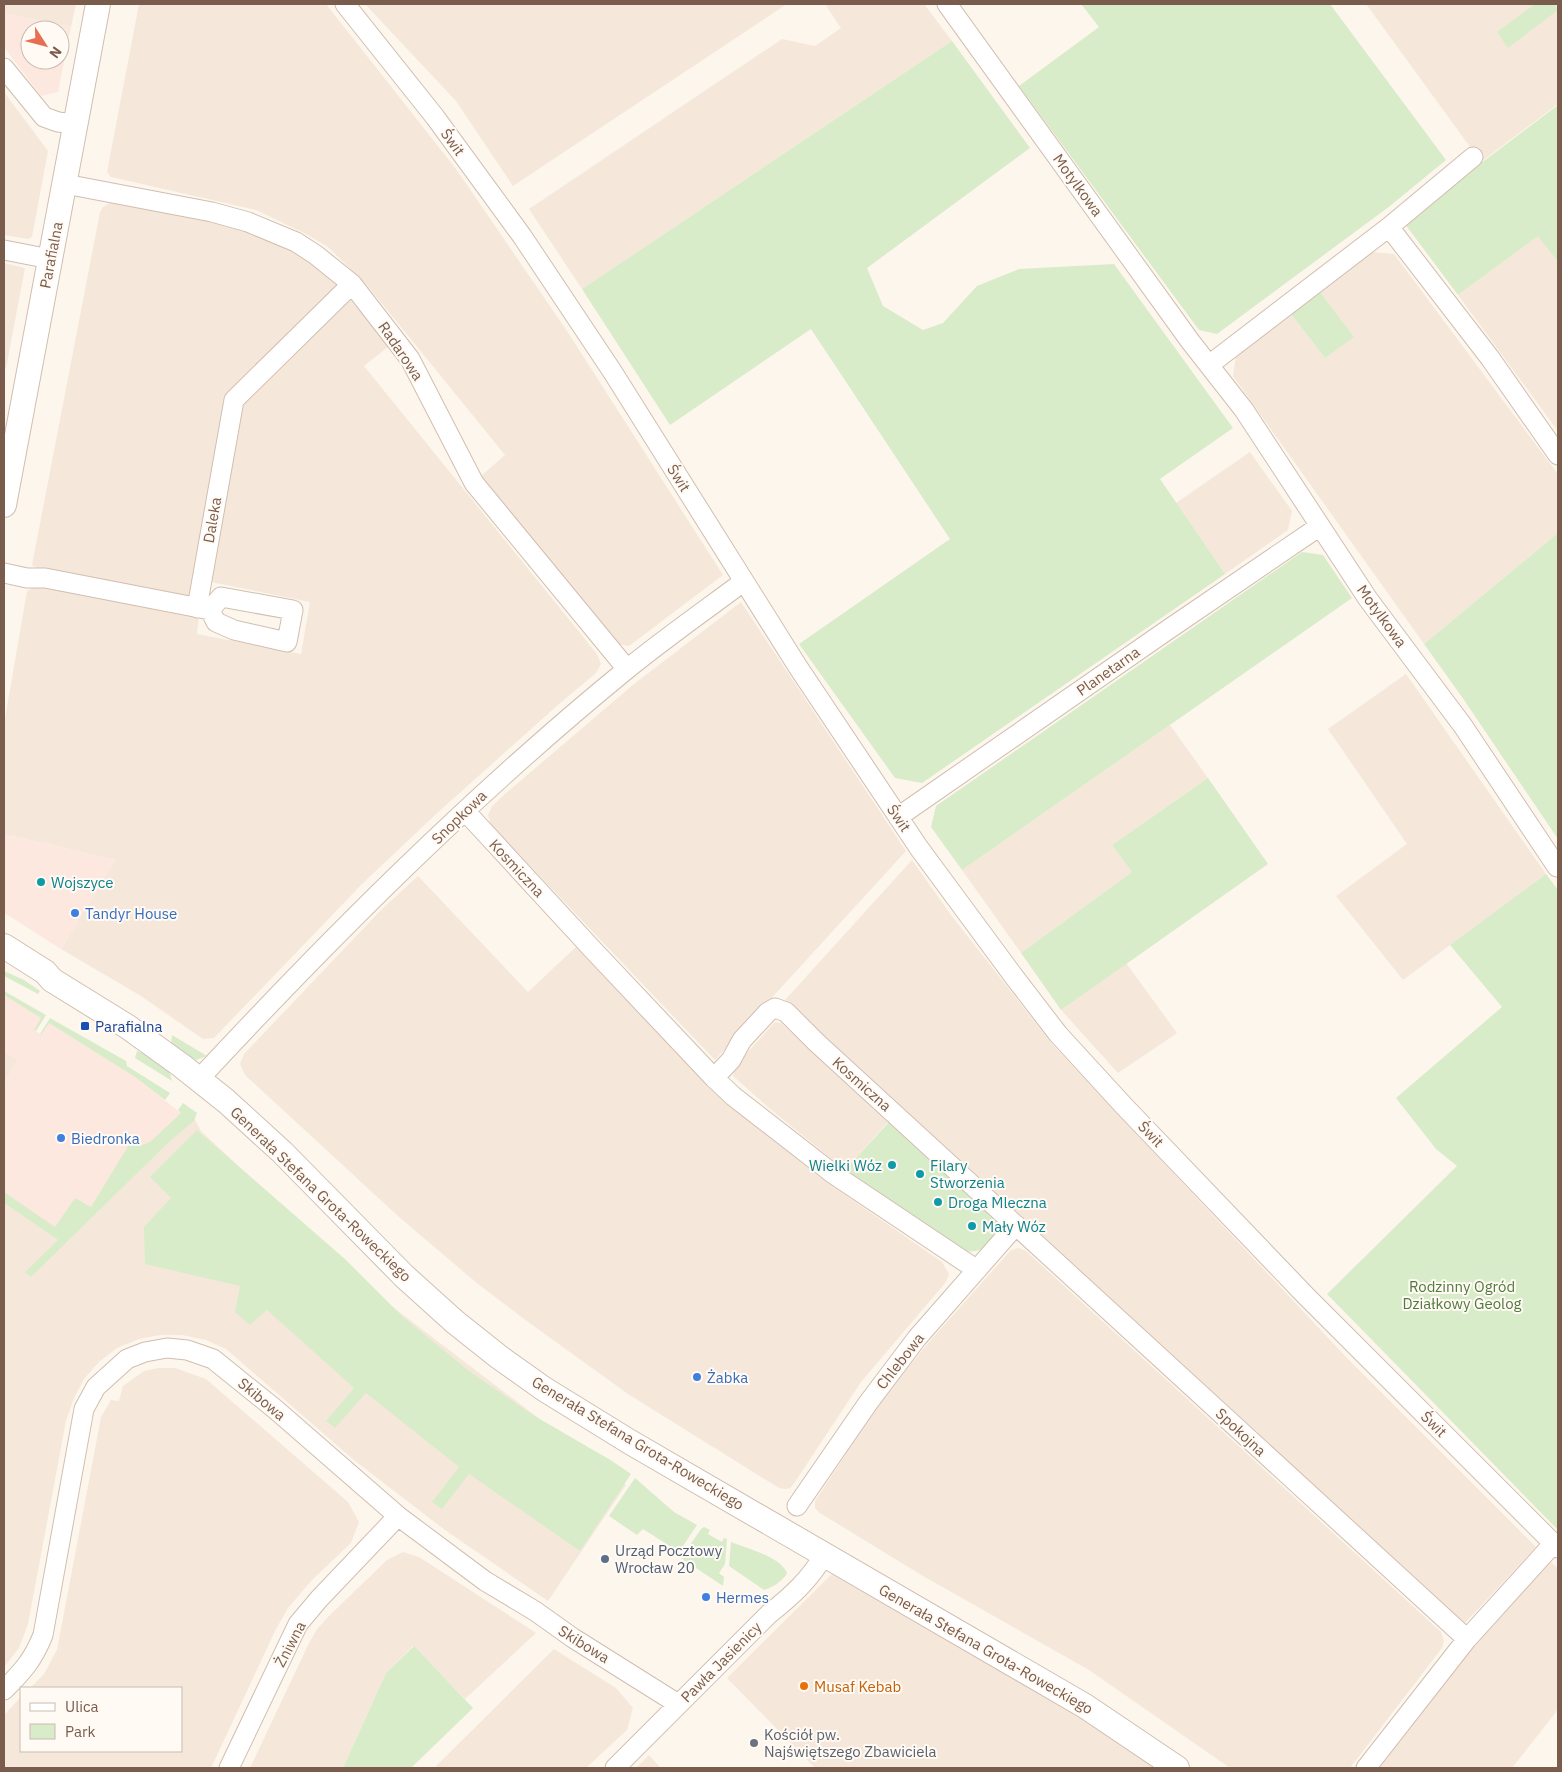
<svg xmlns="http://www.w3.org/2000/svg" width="1562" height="1772" font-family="'IBM Plex Sans',sans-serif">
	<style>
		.residential { fill: #f5e8da }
		.commercial { fill: #fde8e0; fill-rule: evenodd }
		.green { fill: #d8ecc9 }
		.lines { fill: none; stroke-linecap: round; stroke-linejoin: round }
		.minor-casing { stroke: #d1beb0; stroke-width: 21 }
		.tertiary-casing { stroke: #d1beb0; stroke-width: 26 }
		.minor { stroke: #fff; stroke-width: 19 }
		.tertiary { stroke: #fff; stroke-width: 24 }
		.culture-dot { fill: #0f9aa8; stroke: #fffaf3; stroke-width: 2 }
		.shop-dot { fill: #3f7fe0; stroke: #fffaf3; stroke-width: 2 }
		.transit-dot { fill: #1a4fb4; stroke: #fffaf3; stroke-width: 2 }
		.service-dot { fill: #5c6f8a; stroke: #fffaf3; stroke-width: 2 }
		.food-dot { fill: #e8710a; stroke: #fffaf3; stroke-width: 2 }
		.worship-dot { fill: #6b7280; stroke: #fffaf3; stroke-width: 2 }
		.labels { text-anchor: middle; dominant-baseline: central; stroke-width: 4; stroke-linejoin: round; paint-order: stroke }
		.street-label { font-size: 15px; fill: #7a5c4d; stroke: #fffaf3 }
		.culture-label { font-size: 15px; fill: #0d838f; stroke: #fffaf3; text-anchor: start }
		.shop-label { font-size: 15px; fill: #366cbe; stroke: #fffaf3; text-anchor: start }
		.transit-label { font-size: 15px; fill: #164399; stroke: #fffaf3; text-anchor: start }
		.park-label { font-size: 15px; fill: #537a41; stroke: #fffaf3 }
		.service-label { font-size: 15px; fill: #4e5e75; stroke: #fffaf3; text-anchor: start }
		.food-label { font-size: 15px; fill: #c56008; stroke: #fffaf3; text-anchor: start }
		.worship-label { font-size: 15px; fill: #5b616d; stroke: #fffaf3; text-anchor: start }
	</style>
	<rect width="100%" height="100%" fill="#fdf6ec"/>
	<path class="residential" d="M4,4H76L71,27L4,14Z
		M139,4H326L456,169L569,334L723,575L629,646L617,644L481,476L505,455L366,284L328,247L306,234L256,210L111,177L107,172Z
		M365,4H787L513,186L456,101Z
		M825,4H924L952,41L582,289L529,209L782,39L815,46L841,28Z
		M1366,4H1558V104L1481,162Z
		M4,92L48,151L32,237L28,239L4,235Z
		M110,203L203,220L240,229L263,237L294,252L319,268L340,287L230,396L192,598L38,569L32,565L100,212L103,207Z
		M1539,235L1558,262V431L1458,295Z
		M1372,252L1394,254L1557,473L1558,533L1424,644L1233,376L1236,355L1291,314L1325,358L1353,336L1320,292Z
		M4,263L25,268L6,368L4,367Z
		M348,297L388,344V347L364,366L597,654L601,664L596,673L559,704L435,815L362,884L214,1038L203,1039L141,996L61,949L115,860L4,834V724L27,591L38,585L199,616L197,634L301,654L310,602L206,581L238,407Z
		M1250,452L1292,511L1288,530L1225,574L1176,503Z
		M741,602L906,851L715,1060L491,825L488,815L492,806L505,794L634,684Z
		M1406,674L1546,874L1403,980L1336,896L1407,844L1328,729Z
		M1170,725L1208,778L1112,845L1132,872L1021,953L962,870Z
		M912,860L951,915L1052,1044L1347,1358L1536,1547L1465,1623L785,1000Z
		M418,876L528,992L577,946L742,1114L818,1176L942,1262L949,1274L946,1282L861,1382L793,1485L790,1488L785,1489L779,1488L628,1394L524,1319L478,1284L399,1217L245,1075L240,1064L244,1054L381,910Z
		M1126,963L1177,1033L1118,1073L1061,1010Z
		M775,1022L781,1023L888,1122L845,1170L769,1108L733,1076L736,1065Z
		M4,1052L18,1060L4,1083Z
		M191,1112L201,1131L372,1291L626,1485L548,1601L445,1530L355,1461L226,1349L206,1340L182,1335H160L139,1339L117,1348L99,1362L84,1379L74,1398L66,1421L28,1624L19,1648L4,1667V1203L58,1240Z
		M1019,1248L1026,1251L1441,1632L1444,1641L1442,1648L1350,1768H1230L1089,1670L923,1576L820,1513L815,1508V1501L882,1399L929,1342L995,1268L1011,1250Z
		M158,1368H175L206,1379L348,1502L359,1522L351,1543L312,1580L288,1608L275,1631L211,1768H4V1715L21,1697V1751H181V1688H30L44,1674L57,1650L101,1417L111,1400L119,1401L123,1386L144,1371Z
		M403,1552L419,1557L536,1633L465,1699L413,1646L386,1673L343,1768H250L309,1643L317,1629L330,1615L387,1560Z
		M1549,1560L1558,1569V1705L1556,1712L1512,1768H1377L1471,1647Z
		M842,1564L1174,1768H815L727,1678Z
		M554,1649L616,1688L633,1708L627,1730L586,1768H438L436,1766Z
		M649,1755L661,1768H636Z"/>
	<path class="commercial" d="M5,13L71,27L58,92L41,96L4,47ZM30,30H60V60H30Z
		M4,834L115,860L61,949L6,914L4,911Z
		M4,995L42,1018L35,1031L41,1034L49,1023L135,1077L186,1117L58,1240L4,1203V1083L18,1060L4,1052Z"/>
	<path class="green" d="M1081,4H1330L1446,160L1390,206L1217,334L1199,330L1019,86L1099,27Z
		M1535,4H1554L1558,10L1508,48L1497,32Z
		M952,41L1030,148L867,268L883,306L923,330L943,323L977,286L1019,269L1114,264L1233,428L1160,479L1225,574L922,783L895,778L799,644L950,539L811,329L670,425L582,289Z
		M1558,105V262L1538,236L1458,295L1405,224L1460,179Z
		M1320,292L1354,337L1325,358L1291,314Z
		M1558,533V839L1462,697L1424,644Z
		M1302,552L1323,555L1352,598L962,870L931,827L936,806Z
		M1208,778L1268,864L1061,1010L1021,953L1132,872L1112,845Z
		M1546,874L1558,890V1530L1327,1294L1457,1166L1436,1149L1396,1098L1502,1007L1450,945Z
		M4,971L24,980L40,991L38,994L4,976Z
		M4,991L46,1015L36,1031L34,1030L41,1018L4,995Z
		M50,1018L126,1061L127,1066L170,1093L165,1100L135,1077L49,1023L41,1035L40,1034Z
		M172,1035L207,1056L196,1060L184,1053L171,1043Z
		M137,1051C152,1057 170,1064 172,1081L135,1058Z
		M183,1103L197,1113L194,1121L171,1140L31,1277L25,1272L58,1240L4,1203V1192L55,1227L75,1198L91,1207L130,1143L142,1145L150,1142L181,1113L178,1110Z
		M890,1121L999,1221L1000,1231C990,1244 982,1254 964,1251L885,1199L845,1170Z
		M197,1130L346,1260L403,1317L469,1371L533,1415L612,1461L631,1474L580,1551L469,1474L442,1509L432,1502L459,1467L366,1393L335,1428L326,1421L354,1388L267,1310L250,1325L235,1312L240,1286L145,1264L144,1227L171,1198L150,1177Z
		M635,1478L674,1512L697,1525L679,1552L643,1529L637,1535L609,1516Z
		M704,1527L710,1530L708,1534L722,1542L724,1538L727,1539L725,1564L719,1573L724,1577L723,1586L681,1558L701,1529Z
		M731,1542C746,1548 781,1557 787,1573C783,1581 773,1587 764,1590L729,1566Z
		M414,1646L473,1708L411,1768H343L386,1673Z"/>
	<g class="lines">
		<defs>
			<path id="minor" d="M345,4L435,117L522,236L612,371L798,667L919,848L1015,978L1058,1034L1124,1106L1306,1296L1558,1548
				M947,4L1190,341L1244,410L1368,599L1463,726L1557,867
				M4,68L44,117L58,122L76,124
				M65,184L212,212L248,222L296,242L316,255L352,284L410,359L474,483L627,669
				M1389,227L1473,157
				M4,250L50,259
				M1209,365L1389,227L1490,358L1558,455
				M4,573L27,578H45L210,610L216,622L234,630L287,642L293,610L221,597L210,610
				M197,608L234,400L352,284
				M465,811L594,951L714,1078L733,1096L832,1173L977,1270
				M898,817L1166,631L1320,526
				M714,1078L731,1060L742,1040L768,1012L775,1008L786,1012L816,1042L1467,1639
				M199,1079C333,935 473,795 626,670C664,639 704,611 743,582
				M797,1506L868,1403L917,1338L1016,1225
				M4,1690C23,1671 33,1660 43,1635L84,1409L96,1387L127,1359L145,1352L167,1348L187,1350L213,1359L275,1409L398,1516L485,1581L535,1611L573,1638L678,1704
				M229,1768L298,1624L319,1599L398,1516
				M615,1768L769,1614C793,1595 809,1580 825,1554
				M1366,1768L1467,1639L1553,1544"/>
			<path id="tertiary" d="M4,505L98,4
				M4,946L45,972L52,980L128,1027L182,1066L226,1101L282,1152L404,1276L455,1322L499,1357L544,1389L630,1442L1085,1706L1177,1768"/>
		</defs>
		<use href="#minor" class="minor-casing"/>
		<use href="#tertiary" class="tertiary-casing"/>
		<use href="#minor" class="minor"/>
		<use href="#tertiary" class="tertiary"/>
	</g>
	<g class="culture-dot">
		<circle cx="41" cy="882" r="5"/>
		<circle cx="892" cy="1165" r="5"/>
		<circle cx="920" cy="1174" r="5"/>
		<circle cx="938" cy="1202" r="5"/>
		<circle cx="972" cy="1226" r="5"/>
	</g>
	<g class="shop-dot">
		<circle cx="75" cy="913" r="5"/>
		<circle cx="61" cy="1138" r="5"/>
		<circle cx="697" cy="1377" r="5"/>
		<circle cx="706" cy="1597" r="5"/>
	</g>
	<rect class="transit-dot" x="80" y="1021" width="10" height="10" rx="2.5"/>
	<circle class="service-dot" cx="605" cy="1559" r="5"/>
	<circle class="food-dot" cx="804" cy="1686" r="5"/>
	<circle class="worship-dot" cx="754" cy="1743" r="5"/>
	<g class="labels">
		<g class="street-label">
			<text transform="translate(453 142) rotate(54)">Świt</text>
			<text transform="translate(1078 185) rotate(54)">Motylkowa</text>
			<text transform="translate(51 255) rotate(-79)">Parafialna</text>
			<text transform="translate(401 351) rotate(56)">Radarowa</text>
			<text transform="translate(679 478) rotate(58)">Świt</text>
			<text transform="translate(212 520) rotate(-80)">Daleka</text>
			<text transform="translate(1382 616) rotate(54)">Motylkowa</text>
			<text transform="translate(1108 671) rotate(-35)">Planetarna</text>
			<text transform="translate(459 817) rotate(-44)">Snopkowa</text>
			<text transform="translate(899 818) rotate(56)">Świt</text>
			<text transform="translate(517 868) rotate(47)">Kosmiczna</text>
			<text transform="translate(862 1084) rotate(42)">Kosmiczna</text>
			<text transform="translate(1151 1134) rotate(46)">Świt</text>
			<text transform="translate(321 1194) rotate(44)">Generała Stefana Grota-Roweckiego</text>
			<text transform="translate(900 1361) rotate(-52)">Chlebowa</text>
			<text transform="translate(262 1399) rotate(40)">Skibowa</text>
			<text transform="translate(1434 1424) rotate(45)">Świt</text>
			<text transform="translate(1241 1432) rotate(43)">Spokojna</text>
			<text transform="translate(638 1443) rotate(31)">Generała Stefana Grota-Roweckiego</text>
			<text transform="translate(290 1644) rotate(-62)">Żniwna</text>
			<text transform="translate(584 1644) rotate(32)">Skibowa</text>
			<text transform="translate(986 1649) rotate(30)">Generała Stefana Grota-Roweckiego</text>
			<text transform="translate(721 1662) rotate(-45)">Pawła Jasienicy</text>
		</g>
		<g class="culture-label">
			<text x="51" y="882">Wojszyce</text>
			<text x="882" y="1165" text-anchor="end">Wielki Wóz</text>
			<text x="930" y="1165">Filary<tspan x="930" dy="17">Stworzenia</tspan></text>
			<text x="948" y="1202">Droga Mleczna</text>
			<text x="982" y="1226">Mały Wóz</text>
		</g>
		<g class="shop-label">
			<text x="85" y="913">Tandyr House</text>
			<text x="71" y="1138">Biedronka</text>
			<text x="707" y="1377">Żabka</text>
			<text x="716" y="1597">Hermes</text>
		</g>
		<g class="transit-label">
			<text x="95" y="1026">Parafialna</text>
		</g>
		<g class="park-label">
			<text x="1462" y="1286">Rodzinny Ogród<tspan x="1462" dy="17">Działkowy Geolog</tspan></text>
		</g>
		<g class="service-label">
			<text x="615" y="1550">Urząd Pocztowy<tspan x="615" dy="17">Wrocław 20</tspan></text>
		</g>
		<g class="food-label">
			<text x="814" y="1686">Musaf Kebab</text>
		</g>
		<g class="worship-label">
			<text x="764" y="1734">Kościół pw.<tspan x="764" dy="17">Najświętszego Zbawiciela</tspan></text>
		</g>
	</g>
	<rect width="1562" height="1772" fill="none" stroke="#7a5c4d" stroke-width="10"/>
	<rect x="20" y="1687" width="162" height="65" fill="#fffaf3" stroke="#cabbb1"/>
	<rect x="30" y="1703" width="25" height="8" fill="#ffffff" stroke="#cabbb1"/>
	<text x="65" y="1712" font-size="15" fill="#7a5c4d">Ulica</text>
	<rect x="30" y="1724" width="25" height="15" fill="#d8ecc9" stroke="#cabbb1"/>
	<text x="65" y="1737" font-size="15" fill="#7a5c4d">Park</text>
	<g transform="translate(45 45) rotate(126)"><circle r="24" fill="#fffaf3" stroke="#cabbb1"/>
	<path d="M0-4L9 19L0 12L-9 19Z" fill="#e76f51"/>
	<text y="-8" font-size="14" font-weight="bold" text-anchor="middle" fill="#7a5c4d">N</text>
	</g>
</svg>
